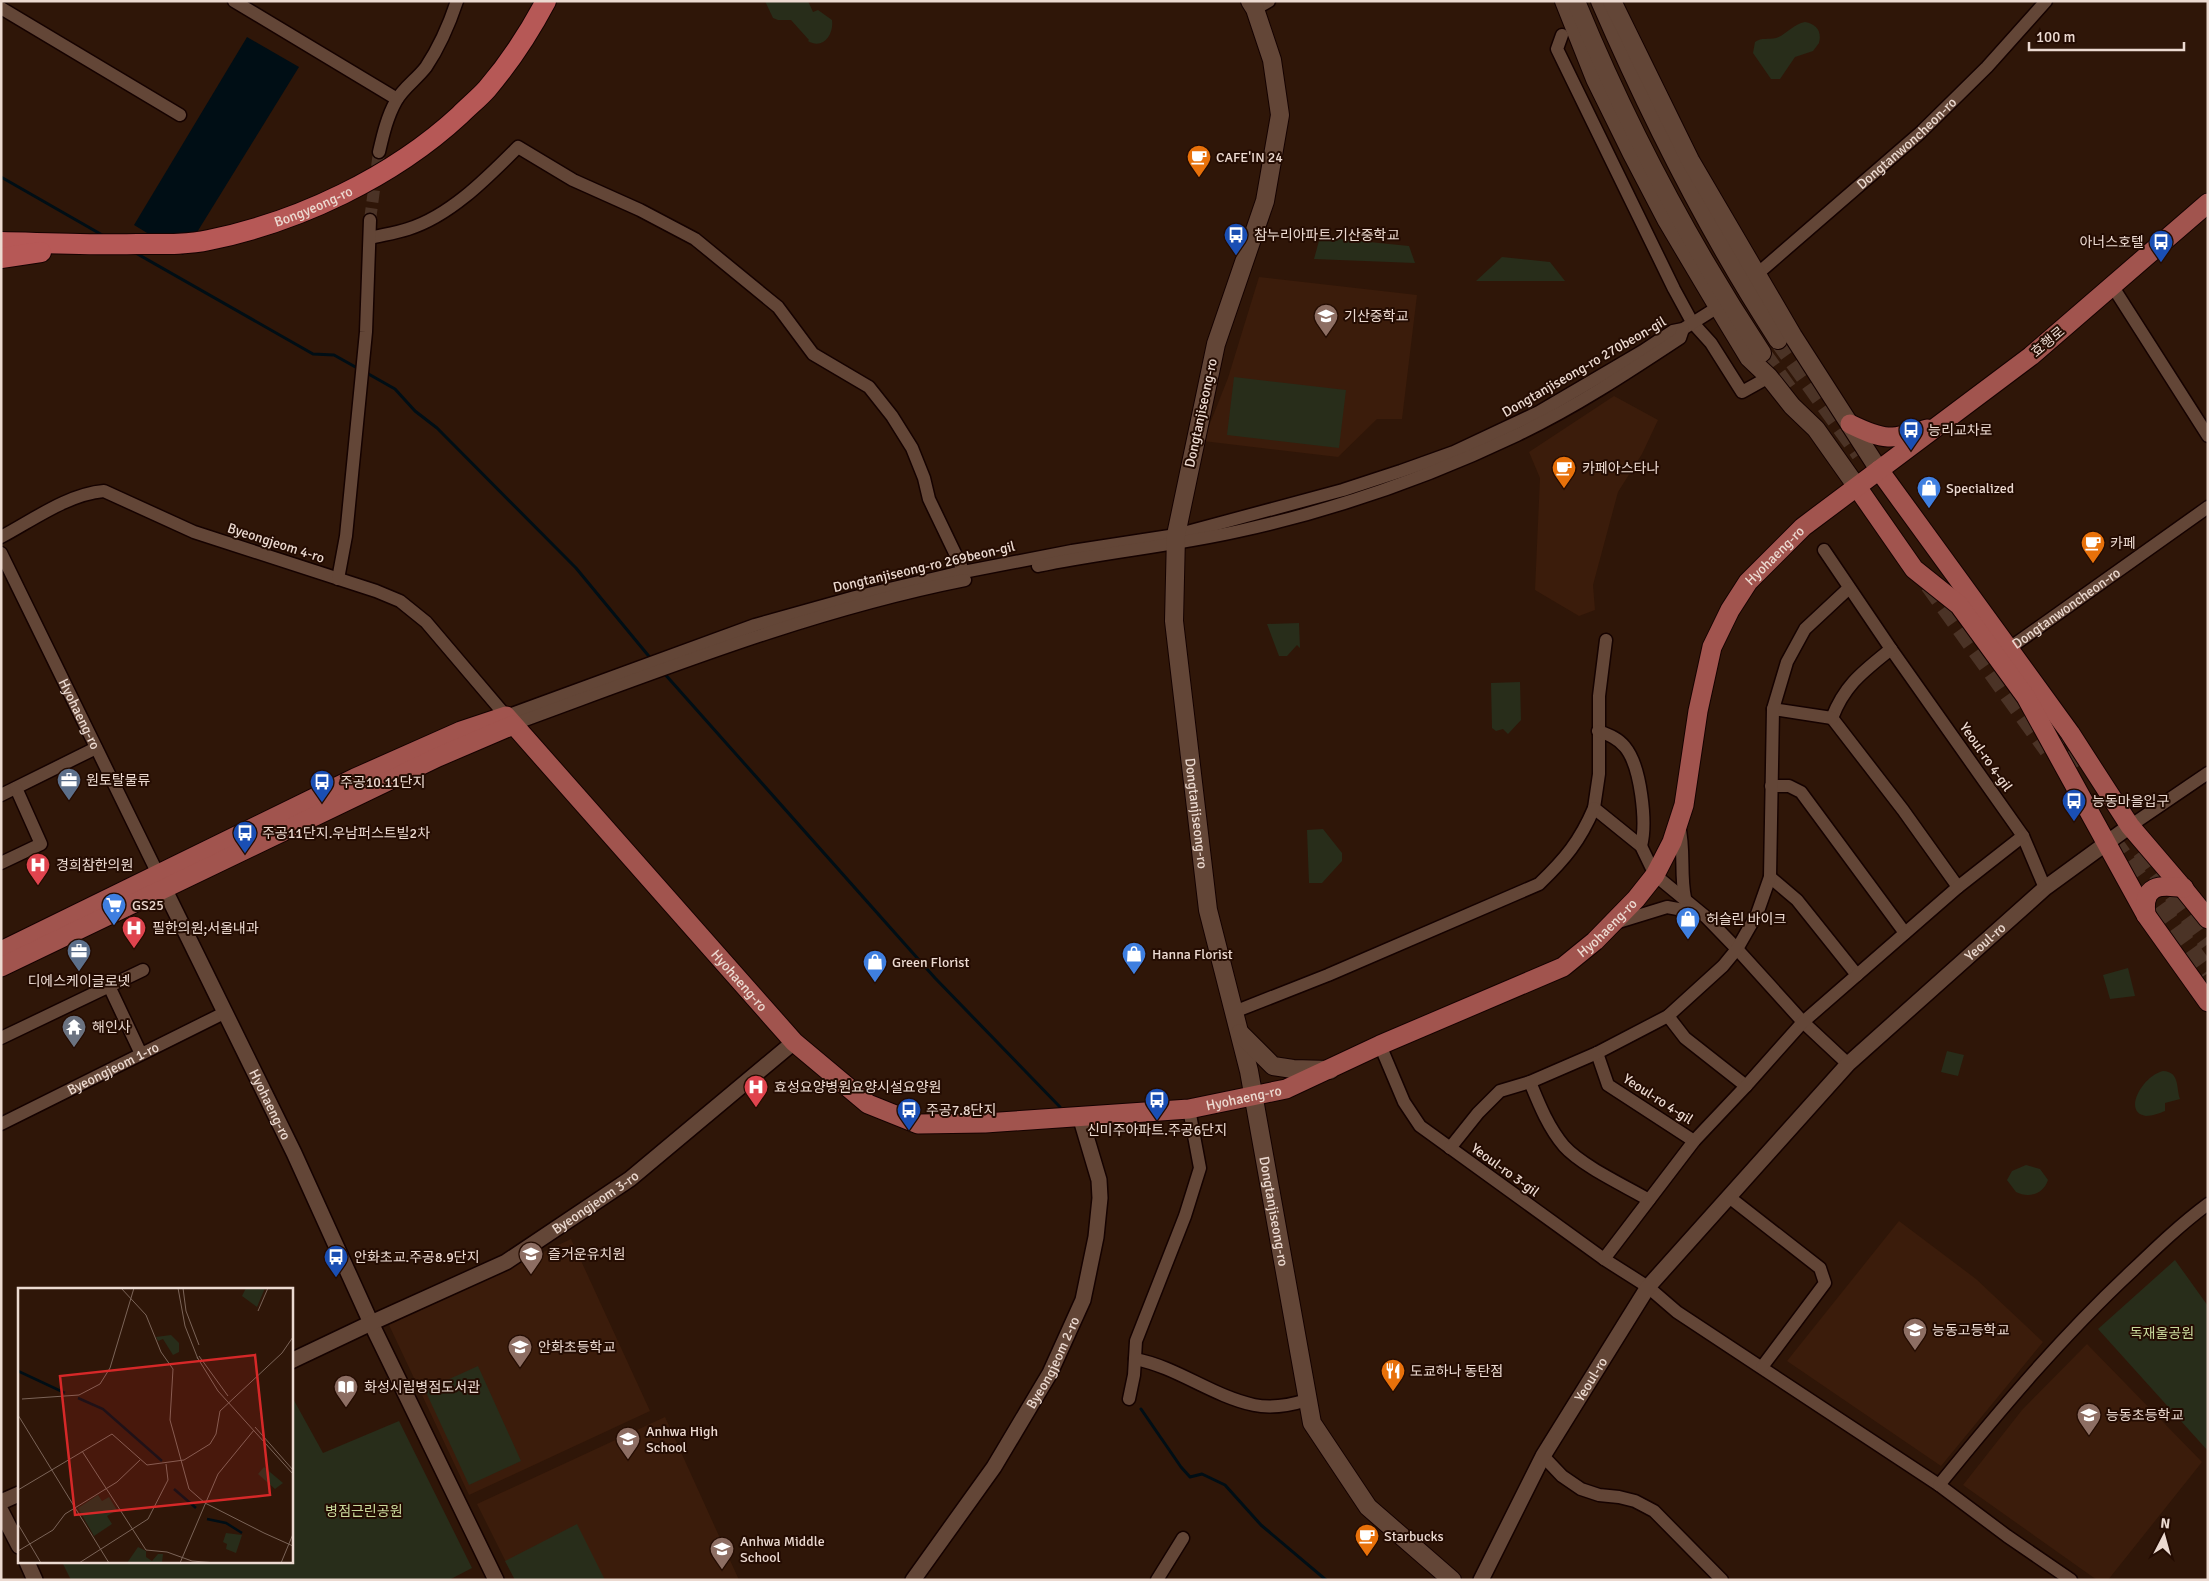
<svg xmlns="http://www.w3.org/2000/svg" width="2209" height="1581" font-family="Signika,'Noto Sans KR',sans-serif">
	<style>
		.built { fill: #3b1c0b }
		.green { fill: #282d1a }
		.water { fill: #000e15 }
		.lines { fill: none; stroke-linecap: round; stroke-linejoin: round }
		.stream { stroke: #000e15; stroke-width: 3 }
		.minor-tunnel { stroke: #4b3326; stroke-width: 12; stroke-dasharray: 12 6; stroke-linecap: butt }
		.secondary-tunnel { stroke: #4b3326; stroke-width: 18; stroke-dasharray: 18 9; stroke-linecap: butt }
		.minor-casing { stroke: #150200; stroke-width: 15 }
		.tertiary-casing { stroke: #150200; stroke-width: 18 }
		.secondary-casing { stroke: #150200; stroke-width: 20 }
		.primary-casing { stroke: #150200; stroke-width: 21 }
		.trunk-casing { stroke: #150200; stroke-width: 22 }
		.minor { stroke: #634637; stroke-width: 12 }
		.tertiary { stroke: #634637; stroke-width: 15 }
		.secondary { stroke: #634637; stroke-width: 18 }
		.primary { stroke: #a1544e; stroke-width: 19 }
		.trunk { stroke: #b65856; stroke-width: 20 }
		.labels { text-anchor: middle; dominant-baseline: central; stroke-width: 4; stroke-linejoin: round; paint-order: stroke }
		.street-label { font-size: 14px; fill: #ecdad1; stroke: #240c02 }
		.poi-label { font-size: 14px; fill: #ecdad1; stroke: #240c02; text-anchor: start }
		.park-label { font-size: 14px; fill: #cada9c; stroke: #240c02 }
		.inset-river { fill: none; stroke: #000e15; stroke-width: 2.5 }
		.inset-road { fill: none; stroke: #7b6458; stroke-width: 1 }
		.view { fill: #d62828; fill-opacity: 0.15; stroke: #d62828; stroke-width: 2.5 }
		.inset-edge { fill: none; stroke: #ecdad1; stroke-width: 2.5 }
	</style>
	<rect width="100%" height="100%" fill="#2f1608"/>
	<path class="built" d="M1259,277L1417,295L1402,419H1377L1338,457L1203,441L1228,378Z
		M1614,396L1658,420L1642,454L1618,492L1593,585L1595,610L1579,616L1535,590L1540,478L1529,452Z
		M1899,1221L1976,1279L2043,1342L1941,1466L1787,1361Z
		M571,1239L650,1411L469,1495L389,1325Z
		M2087,1344L2202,1462L2108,1580H2097L1963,1485L2022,1410Z
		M665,1417L739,1580H515L477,1504Z"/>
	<path class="green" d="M765,1H808L813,12L818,10L832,20C834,35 823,50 808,41L809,40L791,20H778L773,18Z
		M1805,22C1817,24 1822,32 1819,43L1813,51L1795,57L1780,79H1771L1753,53L1755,42C1762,37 1768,40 1776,38C1786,35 1793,24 1805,22Z
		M1320,237L1409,246L1415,263L1314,259Z
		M1502,257L1550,262L1565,281H1476Z
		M1234,377L1346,390L1339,448L1227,435Z
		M1299,623L1300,648L1297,645L1287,656H1279L1267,624Z
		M1520,682L1521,720L1508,734L1503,729L1496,731L1492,728L1491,683Z
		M1323,829L1342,853V861L1322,883H1309L1307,830Z
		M2128,968L2135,996L2110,999L2103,975Z
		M1947,1051L1964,1055L1958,1076L1941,1072Z
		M2163,1071C2180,1072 2176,1087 2180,1099L2165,1103V1111C2160,1113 2152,1116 2146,1116C2122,1113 2142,1076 2163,1071Z
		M2026,1165L2040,1169L2048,1180C2043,1195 2028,1198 2016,1192L2007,1180L2012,1171Z
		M2175,1260L2208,1306V1451L2098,1329Z
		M478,1366L521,1461L469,1485L425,1390Z
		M291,1395L323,1453L399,1421L472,1568L449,1580H71L62,1562H291Z
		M577,1524L605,1580H515L505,1561Z"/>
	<path class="water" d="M247,37L299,67L183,255L134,225Z"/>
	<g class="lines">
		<path class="stream" d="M1,177L104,236
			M134,252L313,354L334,355L359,369
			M365,372L395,389L415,411L437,428L576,568L652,660
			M663,672L935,978L1060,1107
			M1141,1409L1181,1467L1190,1477L1202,1474L1225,1485L1261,1525L1326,1580"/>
		<path class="minor-tunnel" d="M370,220L379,152"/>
		<path class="secondary-tunnel" d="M1778,340L1860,454
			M1762,353L1788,389
			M1929,585L2048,750
			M2039,706L2083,768
			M2112,840L2208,973
			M2141,851L2208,944"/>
		<defs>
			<g id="minor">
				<path d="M234,1L397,99"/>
				<path d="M1,8L180,115"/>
				<path d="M1255,9L1269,1"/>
				<path d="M1562,35L1557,49L1674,289L1692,322L1711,343L1742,392L1769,377"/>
				<path d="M379,152C383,135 387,117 396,101C403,88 417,79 426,67C440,46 449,25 457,1"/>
				<path d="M370,238C382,235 396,233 408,229C450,216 487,178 518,147L573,180L640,210L695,239L778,307L813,354L869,387L892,416L912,448L924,478L929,499L964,572"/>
				<path id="s1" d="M1756,275L1920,133L1987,67L2046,1"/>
				<path d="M2113,287L2208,436"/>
				<path d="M1,537C33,520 68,494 104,491L194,532L376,591L400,601L426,622L506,716L755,625L855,597L953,574L1072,551L1176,535L1343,490L1401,471L1454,452L1539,412L1643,351L1673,331L1683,329L1718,307"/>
				<path d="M1824,550L1891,649L2023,836L2045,888"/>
				<path id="s2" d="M1,553L158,874"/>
				<path d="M1038,566C1105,552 1173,546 1239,531C1335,510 1429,477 1517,435C1574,408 1627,373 1680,338L1683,329"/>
				<path d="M338,579L346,536L366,332L370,220"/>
				<path d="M1606,640L1599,696V774L1594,808L1641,846L1655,875L1706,917L1737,949L1803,1022L1848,1064"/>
				<path d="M1891,649C1864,671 1845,684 1832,718L1903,810L1958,887"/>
				<path id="s3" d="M2004,652L2208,507"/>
				<path d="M1773,709L1832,718"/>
				<path d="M514,724C662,670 809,611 965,580"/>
				<path d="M1598,731C1609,735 1618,738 1625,747C1641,766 1647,823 1641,846"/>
				<path d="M1771,786H1789L1801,792L1905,933"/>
				<path d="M1,795L96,748"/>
				<path d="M1679,826C1685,849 1680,874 1685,898"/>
				<path d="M2130,826L2208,773"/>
				<path d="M1,863L41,844L16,788"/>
				<path d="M1770,877L1797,900L1857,975"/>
				<path d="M1615,923L1667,907L1700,913"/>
				<path d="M109,986L141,1054"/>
				<path d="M1234,1012L1328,975L1539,884C1565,859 1580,841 1594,808"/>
				<path d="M1668,1016L1685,1038L1746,1086"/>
				<path d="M1,1038L143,970"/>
				<path d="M1380,1045L1404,1102L1420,1126L1604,1259L1648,1287L1677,1312L1939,1485L2007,1536L2071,1580"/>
				<path d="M1597,1053L1608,1085L1694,1141"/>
				<path d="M1530,1082C1539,1104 1548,1127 1564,1146C1582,1166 1625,1186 1649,1200"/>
				<path id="s4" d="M1,1124L224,1013"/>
				<path d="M1450,1148L1478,1113L1500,1091L1530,1082L1597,1053L1668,1016L1723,966L1737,949L1757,914L1770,877L1773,709L1787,662L1805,629L1849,588"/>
				<path d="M1729,1197L1820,1268L1825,1283L1762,1367"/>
				<path d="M1604,1259L1694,1141L1746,1086L1803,1022L1958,887L2023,836"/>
				<path d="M1135,1359C1177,1367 1212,1396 1254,1405C1272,1409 1291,1405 1307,1400"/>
				<path d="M1129,1399L1134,1375L1136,1341L1185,1216L1200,1168L1189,1109"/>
				<path d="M1543,1456L1562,1476L1581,1489L1599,1495L1619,1497L1635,1501L1654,1511L1722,1580"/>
				<path d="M1939,1485C2000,1410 2062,1336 2133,1270C2157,1247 2181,1224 2208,1204"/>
				<path d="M1157,1580L1183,1538"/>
			</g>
			<g id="tertiary">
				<path id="s5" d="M160,880L294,1153L371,1323L496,1580"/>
				<path id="s6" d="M291,1361L371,1323L506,1262L630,1179L794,1042"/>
				<path d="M1,1502L19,1494"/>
				<path d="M1,1511L19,1546"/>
				<path d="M27,1562L35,1580"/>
				<path id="s7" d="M913,1580L994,1467L1050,1373L1083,1300L1096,1237L1100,1198L1099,1180L1080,1116"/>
				<path id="s8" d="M1481,1580L1543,1456L1648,1287L1848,1064L2045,888L2130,826"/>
			</g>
			<g id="secondary">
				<path id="s9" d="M1250,1L1255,9L1272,60L1280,115L1265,201L1216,344L1176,535L1174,621L1208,910L1249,1071L1312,1423L1368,1507L1452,1580"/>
				<path d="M1564,1L1595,79L1631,152L1667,221L1718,307L1749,358L1769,377L1792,406L1816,429L1857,487"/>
				<path d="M1600,1C1651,119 1708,232 1778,340"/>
				<path d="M1612,1L1690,160L1793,336L1879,470"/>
				<path d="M1578,6C1628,127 1690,244 1762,353"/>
				<path d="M1240,1033L1273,1066L1293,1069L1330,1070"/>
			</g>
			<g id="primary">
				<path d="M1850,424C1885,441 1891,440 1927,429"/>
				<path d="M1879,470L2070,733L2130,826L2183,888L2208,919"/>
				<path d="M1857,487L1914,569L1959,605L2026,697L2146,915L2208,1002"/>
				<path d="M2146,915C2142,885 2159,884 2184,888"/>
				<path id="s10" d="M1,951L355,778L461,731L506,716L794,1042L868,1104L918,1124L985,1123L1189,1109L1286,1089L1380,1045L1563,967L1595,941L1636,899L1655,875L1672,842L1684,805L1698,711L1712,647L1730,610L1748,582L1803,527L2031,356L2208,203"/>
				<path d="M1,967L438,757L513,725"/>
			</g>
			<g id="trunk">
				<path id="s11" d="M1,242C47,243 92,245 137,244C161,244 186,245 209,240C298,222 393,177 460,115C469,106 479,98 487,89C510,62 529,33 546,1"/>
				<path d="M1,258L41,252"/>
			</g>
		</defs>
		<use href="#minor" class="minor-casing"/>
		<use href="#tertiary" class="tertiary-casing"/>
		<use href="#secondary" class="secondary-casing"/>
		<use href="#primary" class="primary-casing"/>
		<use href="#trunk" class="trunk-casing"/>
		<use href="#minor" class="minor"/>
		<use href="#tertiary" class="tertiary"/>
		<use href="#secondary" class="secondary"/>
		<use href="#primary" class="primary"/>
		<use href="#trunk" class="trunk"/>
	</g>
	<defs>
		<symbol id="cafe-pin" viewBox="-11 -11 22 30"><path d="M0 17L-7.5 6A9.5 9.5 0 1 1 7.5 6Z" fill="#e8710a" stroke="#240c02"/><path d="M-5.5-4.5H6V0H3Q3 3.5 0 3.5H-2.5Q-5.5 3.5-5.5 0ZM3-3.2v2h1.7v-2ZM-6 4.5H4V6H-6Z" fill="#fff"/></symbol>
		<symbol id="bus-pin" viewBox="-11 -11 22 30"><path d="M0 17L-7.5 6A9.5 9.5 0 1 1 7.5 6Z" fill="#1a4fb4" stroke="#240c02"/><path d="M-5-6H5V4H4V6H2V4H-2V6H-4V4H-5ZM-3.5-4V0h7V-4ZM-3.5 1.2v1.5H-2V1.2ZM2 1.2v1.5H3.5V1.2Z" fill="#fff"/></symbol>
		<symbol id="school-pin" viewBox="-11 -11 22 30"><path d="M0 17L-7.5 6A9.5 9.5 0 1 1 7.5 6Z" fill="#8d6e63" stroke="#240c02"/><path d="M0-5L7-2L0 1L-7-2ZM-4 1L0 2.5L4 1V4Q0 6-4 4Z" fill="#fff"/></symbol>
		<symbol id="shop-pin" viewBox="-11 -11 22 30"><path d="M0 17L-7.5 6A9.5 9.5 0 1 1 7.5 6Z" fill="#3f7fe0" stroke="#240c02"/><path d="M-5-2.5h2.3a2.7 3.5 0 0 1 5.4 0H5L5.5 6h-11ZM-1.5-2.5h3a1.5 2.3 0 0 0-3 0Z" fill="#fff"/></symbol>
		<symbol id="office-pin" viewBox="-11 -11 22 30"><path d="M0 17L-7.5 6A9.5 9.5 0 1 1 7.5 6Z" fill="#5c6f8a" stroke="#240c02"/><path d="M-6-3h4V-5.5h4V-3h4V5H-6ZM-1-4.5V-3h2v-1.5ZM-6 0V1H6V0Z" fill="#fff"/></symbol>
		<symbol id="hospital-pin" viewBox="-11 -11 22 30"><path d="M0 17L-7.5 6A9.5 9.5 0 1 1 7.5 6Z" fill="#e0444e" stroke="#240c02"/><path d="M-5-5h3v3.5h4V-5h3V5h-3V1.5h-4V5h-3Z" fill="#fff"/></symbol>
		<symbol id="supermarket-pin" viewBox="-11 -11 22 30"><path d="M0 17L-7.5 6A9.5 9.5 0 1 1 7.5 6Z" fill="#3f7fe0" stroke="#240c02"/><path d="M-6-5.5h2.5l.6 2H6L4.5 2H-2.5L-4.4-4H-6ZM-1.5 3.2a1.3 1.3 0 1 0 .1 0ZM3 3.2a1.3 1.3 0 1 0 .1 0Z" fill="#fff"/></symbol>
		<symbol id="temple-pin" viewBox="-11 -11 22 30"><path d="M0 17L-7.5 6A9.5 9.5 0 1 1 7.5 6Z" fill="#6b7280" stroke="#240c02"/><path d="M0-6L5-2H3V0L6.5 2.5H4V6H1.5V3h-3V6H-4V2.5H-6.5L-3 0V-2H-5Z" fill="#fff"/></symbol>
		<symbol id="restaurant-pin" viewBox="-11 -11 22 30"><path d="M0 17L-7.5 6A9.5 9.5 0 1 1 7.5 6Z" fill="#e8710a" stroke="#240c02"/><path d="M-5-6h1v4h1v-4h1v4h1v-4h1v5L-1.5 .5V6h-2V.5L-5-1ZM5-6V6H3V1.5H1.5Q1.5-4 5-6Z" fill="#fff"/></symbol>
		<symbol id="library-pin" viewBox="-11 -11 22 30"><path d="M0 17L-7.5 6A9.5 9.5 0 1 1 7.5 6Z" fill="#8d6e63" stroke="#240c02"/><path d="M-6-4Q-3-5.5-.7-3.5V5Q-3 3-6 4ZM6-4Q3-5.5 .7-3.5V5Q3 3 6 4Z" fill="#fff"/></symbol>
	</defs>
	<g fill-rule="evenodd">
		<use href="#cafe-pin" x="1185" y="143" width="28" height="38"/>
		<use href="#bus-pin" x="1222" y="221" width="28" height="38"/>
		<use href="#bus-pin" x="2147" y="228" width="28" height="38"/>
		<use href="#school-pin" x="1312" y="302" width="28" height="38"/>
		<use href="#bus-pin" x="1897" y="416" width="28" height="38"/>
		<use href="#cafe-pin" x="1550" y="454" width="28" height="38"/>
		<use href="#shop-pin" x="1915" y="474" width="28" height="38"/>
		<use href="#cafe-pin" x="2079" y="529" width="28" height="38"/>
		<use href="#office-pin" x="55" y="766" width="28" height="38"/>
		<use href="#bus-pin" x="308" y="768" width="28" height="38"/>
		<use href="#bus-pin" x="2060" y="787" width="28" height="38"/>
		<use href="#bus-pin" x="231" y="819" width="28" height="38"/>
		<use href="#hospital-pin" x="24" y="851" width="28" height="38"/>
		<use href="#supermarket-pin" x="100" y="891" width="28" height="38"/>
		<use href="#shop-pin" x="1674" y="905" width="28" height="38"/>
		<use href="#hospital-pin" x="120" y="914" width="28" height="38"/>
		<use href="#office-pin" x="65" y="937" width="28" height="38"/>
		<use href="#shop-pin" x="1120" y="940" width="28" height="38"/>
		<use href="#shop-pin" x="861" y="948" width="28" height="38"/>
		<use href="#temple-pin" x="60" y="1013" width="28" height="38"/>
		<use href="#hospital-pin" x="742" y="1073" width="28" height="38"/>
		<use href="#bus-pin" x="1143" y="1086" width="28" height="38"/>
		<use href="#bus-pin" x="895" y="1096" width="28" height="38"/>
		<use href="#school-pin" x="517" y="1240" width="28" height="38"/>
		<use href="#bus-pin" x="322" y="1243" width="28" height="38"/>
		<use href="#school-pin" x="1901" y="1316" width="28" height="38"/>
		<use href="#school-pin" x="506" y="1333" width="28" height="38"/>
		<use href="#restaurant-pin" x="1379" y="1357" width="28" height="38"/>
		<use href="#library-pin" x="332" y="1373" width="28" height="38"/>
		<use href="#school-pin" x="2075" y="1401" width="28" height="38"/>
		<use href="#school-pin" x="614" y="1425" width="28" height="38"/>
		<use href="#cafe-pin" x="1353" y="1522" width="28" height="38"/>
		<use href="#school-pin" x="708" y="1535" width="28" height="38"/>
	</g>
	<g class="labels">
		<g class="street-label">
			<text stroke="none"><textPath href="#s1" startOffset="200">Dongtanwoncheon-ro</textPath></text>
			<text stroke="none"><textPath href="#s11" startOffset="318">Bongyeong-ro</textPath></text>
			<text transform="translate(2048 342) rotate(-40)">효행로</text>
			<text transform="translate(1584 367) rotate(-30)">Dongtanjiseong-ro 270beon-gil</text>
			<text transform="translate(1201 413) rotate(-78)">Dongtanjiseong-ro</text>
			<text transform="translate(276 543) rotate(18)">Byeongjeom 4-ro</text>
			<text stroke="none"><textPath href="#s10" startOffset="2295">Hyohaeng-ro</textPath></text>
			<text transform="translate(924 567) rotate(-13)">Dongtanjiseong-ro 269beon-gil</text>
			<text stroke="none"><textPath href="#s3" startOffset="76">Dongtanwoncheon-ro</textPath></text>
			<text stroke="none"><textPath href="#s2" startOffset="179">Hyohaeng-ro</textPath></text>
			<text transform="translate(1986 757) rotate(55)">Yeoul-ro 4-gil</text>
			<text stroke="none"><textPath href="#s9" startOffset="832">Dongtanjiseong-ro</textPath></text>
			<text stroke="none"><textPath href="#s10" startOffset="1875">Hyohaeng-ro</textPath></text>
			<text stroke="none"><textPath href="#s8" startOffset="821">Yeoul-ro</textPath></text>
			<text stroke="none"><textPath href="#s10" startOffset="910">Hyohaeng-ro</textPath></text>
			<text stroke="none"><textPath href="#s4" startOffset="125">Byeongjeom 1-ro</textPath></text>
			<text stroke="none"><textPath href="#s10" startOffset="1470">Hyohaeng-ro</textPath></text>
			<text transform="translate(1658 1099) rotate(33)">Yeoul-ro 4-gil</text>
			<text stroke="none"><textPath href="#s5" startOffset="250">Hyohaeng-ro</textPath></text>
			<text transform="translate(1505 1170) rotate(36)">Yeoul-ro 3-gil</text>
			<text stroke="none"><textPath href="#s6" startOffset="344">Byeongjeom 3-ro</textPath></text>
			<text stroke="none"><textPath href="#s9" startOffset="1238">Dongtanjiseong-ro</textPath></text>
			<text stroke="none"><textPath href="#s7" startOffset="259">Byeongjeom 2-ro</textPath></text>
			<text stroke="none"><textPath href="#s8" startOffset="229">Yeoul-ro</textPath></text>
		</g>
		<g class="poi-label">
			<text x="1216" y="157">CAFE'IN 24</text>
			<text x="1254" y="235">참누리아파트.기산중학교</text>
			<text x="2144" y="242" text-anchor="end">아너스호텔</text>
			<text x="1344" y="316">기산중학교</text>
			<text x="1928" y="430">능리교차로</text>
			<text x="1582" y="468">카페아스타나</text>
			<text x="1946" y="488">Specialized</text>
			<text x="2110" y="543">카페</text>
			<text x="86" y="780">원토탈물류</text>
			<text x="340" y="782">주공10.11단지</text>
			<text x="2092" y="801">능동마을입구</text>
			<text x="262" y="833">주공11단지.우남퍼스트빌2차</text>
			<text x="56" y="865">경희참한의원</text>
			<text x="132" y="905">GS25</text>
			<text x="1706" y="919">허슬린 바이크</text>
			<text x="152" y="928">필한의원;서울내과</text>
			<text x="1152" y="954">Hanna Florist</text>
			<text x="892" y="962">Green Florist</text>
			<text x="79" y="981" text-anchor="middle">디에스케이글로넷</text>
			<text x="92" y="1027">해인사</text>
			<text x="774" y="1087">효성요양병원요양시설요양원</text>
			<text x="926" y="1110">주공7.8단지</text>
			<text x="1157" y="1130" text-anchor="middle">신미주아파트.주공6단지</text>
			<text x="548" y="1254">즐거운유치원</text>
			<text x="354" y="1257">안화초교.주공8.9단지</text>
			<text x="1932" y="1330">능동고등학교</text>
			<text x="538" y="1347">안화초등학교</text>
			<text x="1410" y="1371">도쿄하나 동탄점</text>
			<text x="364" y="1387">화성시립병점도서관</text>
			<text x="2106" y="1415">능동초등학교</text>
			<text x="646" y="1431">Anhwa High<tspan x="646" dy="16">School</tspan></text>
			<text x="1384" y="1536">Starbucks</text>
			<text x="740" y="1541">Anhwa Middle<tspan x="740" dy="16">School</tspan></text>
		</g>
		<g class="park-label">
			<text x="2162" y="1333">독재울공원</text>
			<text x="364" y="1511">병점근린공원</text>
		</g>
	</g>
	<g transform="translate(18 1288)">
		<rect width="275" height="275" fill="#2f1608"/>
		<path d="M228,0H247L239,19L224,8ZM153,47L161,55V64L155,67L145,51L140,53L138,49ZM246,179L265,195L257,201L240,186ZM80,207L84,213L91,209L99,222L89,228L94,236L76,248L60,220ZM208,245L224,247L218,265L208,261L209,256L205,254ZM120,259L128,263V269L134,273L140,266H145L144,275H109Z" fill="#282d1a"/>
		<path class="inset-river" d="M0,83L47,105M60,110L85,121L144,173M156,201L178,220M189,231L208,235L224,245"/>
		<path class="inset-road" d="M103,0L128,27L143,64L155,81L152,132L171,201L187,215L246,245M160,0L167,38L180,71M165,0L168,23L181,57M240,23L250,0M181,68L210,108M179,69L200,103L275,186M4,111L61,107L82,96L92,80L116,0M0,127L91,275M237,139L275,182M64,163L128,262L149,264L174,273L199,275M0,202L94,146L129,177L166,172L192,156L198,146L202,123L264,65L275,49M0,236L23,275M246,245L275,258M0,263L35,242L47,226L99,194L122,172M61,275L130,231L150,192L148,176M162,275L200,186L236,142M263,275L275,246"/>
		<path class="view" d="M237,67L252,207L57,227L42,88Z"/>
		<rect width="275" height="275" class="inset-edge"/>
	</g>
	<rect width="2209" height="1581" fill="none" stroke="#ecdad1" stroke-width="5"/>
	<g transform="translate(2164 1536) rotate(6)" stroke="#240c02" stroke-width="4" paint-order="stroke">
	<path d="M0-4L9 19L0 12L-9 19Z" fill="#ecdad1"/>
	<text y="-8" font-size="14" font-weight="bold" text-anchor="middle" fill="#ecdad1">N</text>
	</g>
	<path d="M2029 42v8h155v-8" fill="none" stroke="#ecdad1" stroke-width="2.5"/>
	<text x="2036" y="42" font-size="15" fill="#ecdad1" stroke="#240c02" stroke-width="4" paint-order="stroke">100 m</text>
</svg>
